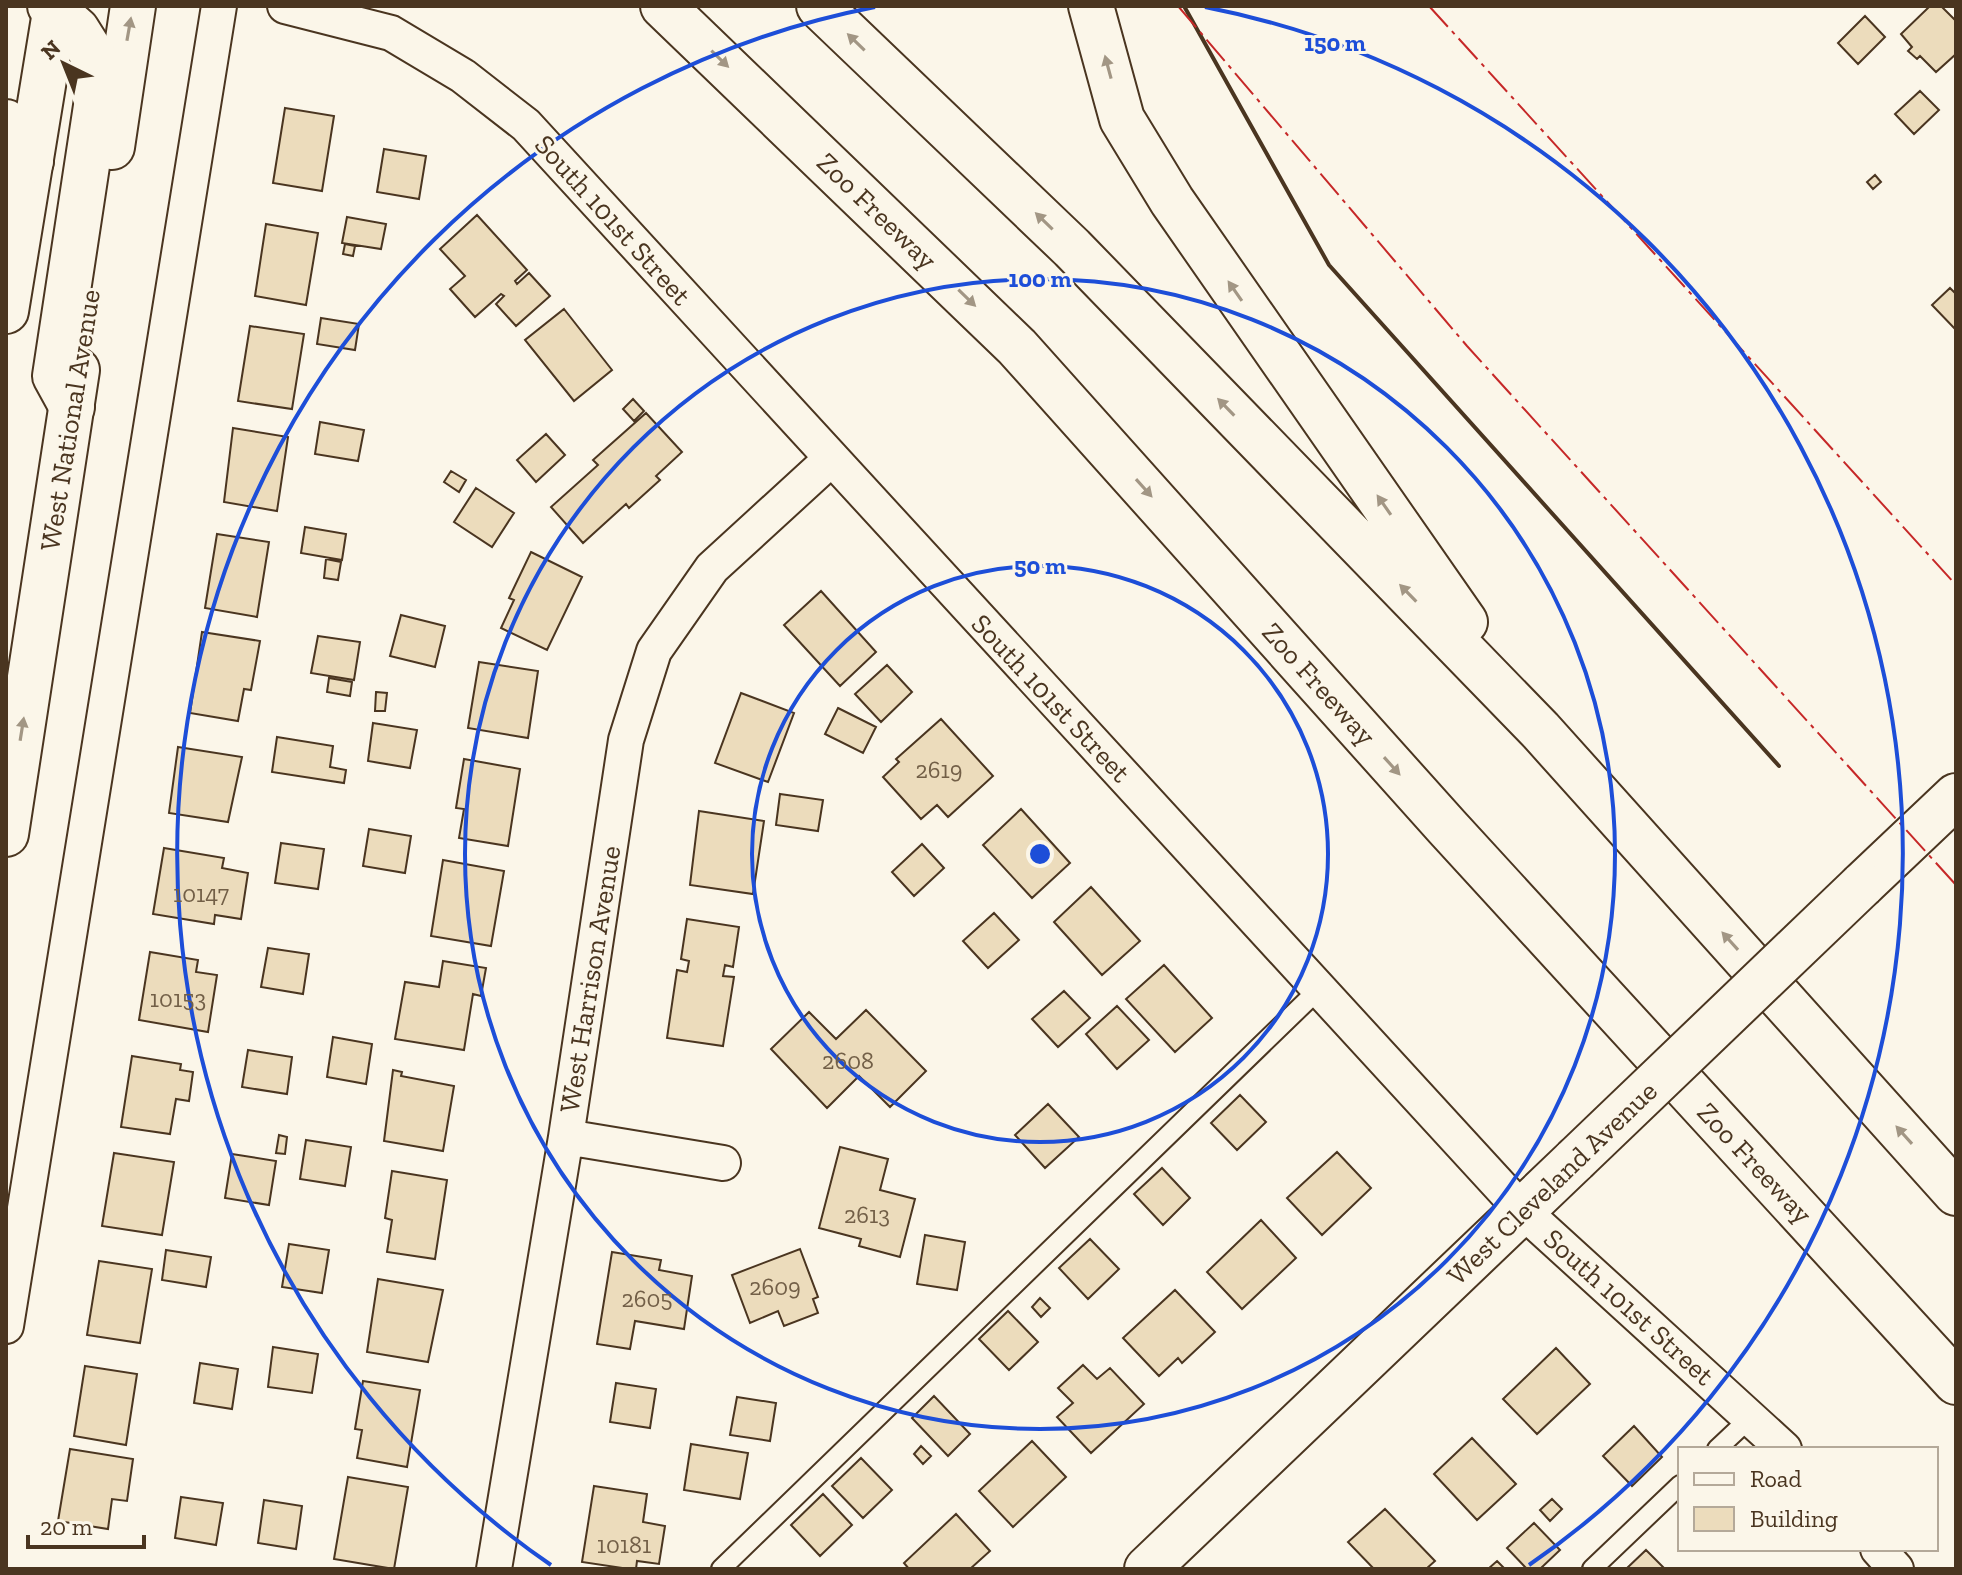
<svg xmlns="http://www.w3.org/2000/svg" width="1962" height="1575" font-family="'Zilla Slab',serif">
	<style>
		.building { fill: #ecdcbc; stroke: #4a3520; stroke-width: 2 }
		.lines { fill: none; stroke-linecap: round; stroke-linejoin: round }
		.lane-casing { stroke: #4a3520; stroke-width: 22 }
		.street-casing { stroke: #4a3520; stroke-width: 38 }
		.secondary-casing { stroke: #4a3520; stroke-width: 48 }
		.highway-casing { stroke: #4a3520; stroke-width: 48 }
		.lane { stroke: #fbf6e9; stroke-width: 18 }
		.street { stroke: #fbf6e9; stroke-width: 34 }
		.secondary { stroke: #fbf6e9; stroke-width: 44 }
		.highway { stroke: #fbf6e9; stroke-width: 44 }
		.secondary-bridge-casing { stroke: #4a3520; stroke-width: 48; stroke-linecap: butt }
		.secondary-bridge { stroke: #fbf6e9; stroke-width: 44 }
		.wall { stroke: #4a3520; stroke-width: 4 }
		.power { stroke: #c62828; stroke-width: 2; stroke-dasharray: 28 6 4 6; stroke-linecap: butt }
		.oneway { fill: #a29684 }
		.ring { fill: none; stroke: #1d4ed8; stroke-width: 4 }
		.labels { text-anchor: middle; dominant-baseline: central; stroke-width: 6; stroke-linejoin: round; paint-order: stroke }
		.number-label { font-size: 24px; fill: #725f47 }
		.street-label { font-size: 28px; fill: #4a3520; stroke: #fbf6e9 }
		.centre { fill: #1d4ed8; stroke: #fbf6e9; stroke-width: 4 }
		.ring-label { font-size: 24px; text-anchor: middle; font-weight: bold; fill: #1d4ed8; stroke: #fbf6e9; stroke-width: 6; stroke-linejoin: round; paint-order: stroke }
	</style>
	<rect width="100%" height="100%" fill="#fbf6e9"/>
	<path class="building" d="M1930,6H1941L1956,21V54L1936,72L1920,56L1917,59L1908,51L1912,47L1901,34Z
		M1865,16L1885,37L1858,64L1838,43Z
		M1920,91L1939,110L1914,134L1895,114Z
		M285,108L334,116L322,191L273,183Z
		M384,149L426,156L419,199L377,192Z
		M1875,175L1881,182L1873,189L1867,182Z
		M477,215L527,270L515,281L517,284L529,273L550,296L516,326L496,304L504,296L501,294L475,317L450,289L465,276L440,249Z
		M347,217L386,224L381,249L342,243Z
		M266,224L318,233L306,305L255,296Z
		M345,244L355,246L353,256L343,254Z
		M1950,288L1956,294V330L1932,305Z
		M564,309L612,370L574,401L525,340Z
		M321,318L359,324L355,350L317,344Z
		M250,326L304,334L292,409L238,401Z
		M633,399L644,411L634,421L623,409Z
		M646,413L682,452L656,476L660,480L629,508L626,504L583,543L551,507L598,465L593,460Z
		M320,422L364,430L358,461L315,454Z
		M233,428L288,437L277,511L224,502Z
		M546,434L565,455L536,482L517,460Z
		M451,471L466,480L459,492L444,482Z
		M476,488L514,513L492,547L454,522Z
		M305,527L346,534L342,560L301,553Z
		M217,534L269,542L257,617L205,608Z
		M531,552L582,577L547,650L501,628L514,600L509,598Z
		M326,559L341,562L338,580L324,578Z
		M821,591L876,652L840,686L784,625Z
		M401,615L445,626L435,667L390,656Z
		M202,632L260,641L251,690L244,689L238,721L190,713Z
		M318,636L360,642L354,680L311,673Z
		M479,662L538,671L528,738L468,728Z
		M887,665L912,692L881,722L855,694Z
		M329,678L352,682L350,696L327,692Z
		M376,692L387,693L385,711H375Z
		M741,693L794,713L768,782L715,763Z
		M838,708L876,727L863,753L825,734Z
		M941,719L993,776L948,817L937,805L921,819L883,777L899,762L896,759Z
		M373,723L417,730L410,768L368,761Z
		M277,737L333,746L330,767L346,770L344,783L272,772Z
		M178,747L242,757L228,822L169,813Z
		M464,759L520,769L508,846L459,838L464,809L456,808Z
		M780,794L823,800L818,831L776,825Z
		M1021,809L1070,863L1032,898L983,845Z
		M699,811L764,821L753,894L690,885Z
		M369,829L411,836L405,873L363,866Z
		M281,843L324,849L318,889L275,883Z
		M922,844L944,868L914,896L892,872Z
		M164,848L224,858L222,868L248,873L241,919L215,915L214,924L153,914Z
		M443,860L504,871L491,946L431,936Z
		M1091,887L1140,941L1102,975L1054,922Z
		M994,913L1019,940L988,968L963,941Z
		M687,919L739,927L733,967L725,965L723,976L734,977L723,1046L667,1038L677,970L687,972L689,961L681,959Z
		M268,948L309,954L303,994L261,987Z
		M150,952L198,960L196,972L217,975L208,1032L139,1020Z
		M443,961L486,968L481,996L473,994L464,1050L395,1039L405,982L439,987Z
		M1164,965L1212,1018L1175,1052L1126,999Z
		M1064,991L1090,1018L1058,1047L1032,1019Z
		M1117,1006L1149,1040L1117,1069L1086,1034Z
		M866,1010L926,1071L890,1107L859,1076L827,1108L771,1049L809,1012L836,1039Z
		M333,1037L372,1044L366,1084L327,1077Z
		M248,1050L292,1057L287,1094L242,1087Z
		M132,1056L181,1064L180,1070L193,1072L189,1101L176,1099L170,1134L121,1127Z
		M393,1070L402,1072L401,1076L454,1086L443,1151L384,1141Z
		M1240,1095L1266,1122L1237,1150L1211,1123Z
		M1048,1104L1079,1137L1045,1168L1015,1135Z
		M279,1135L287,1137L285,1154L276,1153Z
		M306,1140L351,1147L345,1186L300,1179Z
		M840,1147L888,1159L880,1190L915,1199L900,1257L859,1246L861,1239L819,1228Z
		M1337,1152L1371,1188L1322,1235L1287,1198Z
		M114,1153L174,1162L162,1235L102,1226Z
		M232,1154L276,1161L269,1205L225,1198Z
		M1162,1168L1190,1198L1163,1225L1134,1194Z
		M392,1171L447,1180L435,1259L387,1252L392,1220L385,1218Z
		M1261,1220L1296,1258L1242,1309L1207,1272Z
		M925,1235L965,1242L957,1290L917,1284Z
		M1090,1239L1119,1269L1088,1299L1059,1268Z
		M289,1244L329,1250L322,1293L282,1287Z
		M800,1249L818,1297L813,1299L818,1313L784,1326L778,1311L750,1323L732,1275Z
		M166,1250L211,1257L206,1287L162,1280Z
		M612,1252L661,1260L659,1270L692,1276L684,1329L635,1321L630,1349L597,1344Z
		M99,1261L152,1269L140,1343L87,1335Z
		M378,1279L443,1290L428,1362L367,1352Z
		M1175,1290L1215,1332L1182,1363L1178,1358L1159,1376L1123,1338Z
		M1040,1298L1050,1308L1041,1317L1032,1307Z
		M1008,1311L1038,1342L1009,1370L979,1339Z
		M273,1347L318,1354L312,1393L268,1387Z
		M1556,1348L1590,1384L1537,1434L1503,1399Z
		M200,1363L238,1369L232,1409L194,1403Z
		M1083,1365L1097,1379L1110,1368L1144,1404L1091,1453L1057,1417L1073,1403L1058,1388Z
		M85,1366L137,1374L126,1445L74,1436Z
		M363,1381L420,1390L407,1467L357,1458L362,1430L355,1429Z
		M616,1383L656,1389L650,1428L610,1422Z
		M934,1396L970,1434L948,1456L912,1418Z
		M737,1397L776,1403L770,1441L730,1435Z
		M1634,1426L1662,1457L1632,1486L1603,1456Z
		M1472,1438L1516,1484L1477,1520L1434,1474Z
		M1032,1441L1066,1477L1013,1527L979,1491Z
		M691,1444L748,1453L740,1499L684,1490Z
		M921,1446L931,1456L923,1464L914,1454Z
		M70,1449L133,1459L127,1501L112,1499L108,1529L58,1521Z
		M861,1458L892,1490L863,1518L832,1486Z
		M348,1477L408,1487L394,1569L334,1559Z
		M594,1486L647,1494L643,1522L665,1526L659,1564L637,1561L636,1569H629L582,1562Z
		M823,1494L852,1525L820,1556L791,1525Z
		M181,1497L223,1503L216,1545L175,1538Z
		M1552,1499L1562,1509L1550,1521L1540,1510Z
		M264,1500L302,1506L296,1549L258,1543Z
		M1385,1509L1435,1561L1426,1569H1374L1348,1542Z
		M956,1514L990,1551L970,1569H909L904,1563Z
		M1534,1523L1560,1550L1540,1569H1527L1507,1548Z
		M1646,1550L1665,1569H1626Z
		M1497,1561L1505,1569H1488Z"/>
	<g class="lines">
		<defs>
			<path id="lane" d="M1717,1449L1750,1418
				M721,1569L1319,989
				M1592,1569L1680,1485"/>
			<path id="street" d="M285,6L391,33L463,76L526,125L1523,1211L1784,1449
				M566,1137L723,1163
				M6,1326L219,6
				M1878,1549L1896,1569
				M494,1569L566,1137L626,740L654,651L712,568L831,459"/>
			<path id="secondary" d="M112,147L133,6
				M6,311L56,6
				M6,834L77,370
				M1862,885L1956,796
				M1147,1569L1575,1160"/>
			<path id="highway" d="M50,6L77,30L94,57L98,93L55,376L72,407
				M663,6L1017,347L1447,827L1956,1382
				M819,6L1072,248L1540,730L1956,1193
				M1091,6L1122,119L1172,201L1465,622
				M6,122L31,161"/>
		</defs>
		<use href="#lane" class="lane-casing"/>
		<use href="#street" class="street-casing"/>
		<use href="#secondary" class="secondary-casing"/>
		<use href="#highway" class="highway-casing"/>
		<use href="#lane" class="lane"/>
		<use href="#street" class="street"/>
		<use href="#secondary" class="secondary"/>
		<use href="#highway" class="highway"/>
		<defs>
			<path id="secondary-bridge" d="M1575,1160L1862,885"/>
		</defs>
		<use href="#secondary-bridge" class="secondary-bridge-casing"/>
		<use href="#secondary-bridge" class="secondary-bridge"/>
		<path class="wall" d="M1184,6L1329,265L1779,766"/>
		<path class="power" d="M1178,6L1467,346L1956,885
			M1429,6L1956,585"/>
	</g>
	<defs><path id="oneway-solid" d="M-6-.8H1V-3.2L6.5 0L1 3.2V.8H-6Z" transform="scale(2)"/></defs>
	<g class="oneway">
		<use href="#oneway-solid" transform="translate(129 29) rotate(-80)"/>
		<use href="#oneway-solid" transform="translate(856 42) rotate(-136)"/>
		<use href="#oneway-solid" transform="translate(720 59) rotate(44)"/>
		<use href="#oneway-solid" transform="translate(1108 67) rotate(-105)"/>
		<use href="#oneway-solid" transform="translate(1044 221) rotate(-136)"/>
		<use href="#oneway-solid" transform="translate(1235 291) rotate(-125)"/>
		<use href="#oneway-solid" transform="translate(967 298) rotate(44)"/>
		<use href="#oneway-solid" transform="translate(1226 407) rotate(-134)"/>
		<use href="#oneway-solid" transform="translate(1144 488) rotate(48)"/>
		<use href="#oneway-solid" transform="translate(1384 505) rotate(-125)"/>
		<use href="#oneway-solid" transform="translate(1408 593) rotate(-134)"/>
		<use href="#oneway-solid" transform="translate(22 729) rotate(-81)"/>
		<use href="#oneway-solid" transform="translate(1392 766) rotate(48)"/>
		<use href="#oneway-solid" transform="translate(1730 941) rotate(-132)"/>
		<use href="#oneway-solid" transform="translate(1904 1135) rotate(-132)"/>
	</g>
	<g class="ring">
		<circle cx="1040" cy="854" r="288"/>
		<circle cx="1040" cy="854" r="575"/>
		<path d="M551 1565A863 863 0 0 1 875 7M1205 7A863 863 0 0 1 1529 1565"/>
	</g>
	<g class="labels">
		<g class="number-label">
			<text x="939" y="769">2619</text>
			<text x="201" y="893">10147</text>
			<text x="178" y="998">10153</text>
			<text x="848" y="1060">2608</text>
			<text x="867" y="1214">2613</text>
			<text x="775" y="1286">2609</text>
			<text x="647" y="1298">2605</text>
			<text x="624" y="1544">10181</text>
		</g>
		<g class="street-label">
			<text transform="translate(877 211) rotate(44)">Zoo Freeway</text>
			<text transform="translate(613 220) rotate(48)">South 101st Street</text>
			<text transform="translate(70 420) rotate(-81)">West National Avenue</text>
			<text transform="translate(1319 684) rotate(48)">Zoo Freeway</text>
			<text transform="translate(1051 698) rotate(47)">South 101st Street</text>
			<text transform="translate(590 979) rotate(-81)">West Harrison Avenue</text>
			<text transform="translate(1755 1163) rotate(47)">Zoo Freeway</text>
			<text transform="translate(1552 1183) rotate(-44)">West Cleveland Avenue</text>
			<text transform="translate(1629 1307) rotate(42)">South 101st Street</text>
		</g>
	</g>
	<circle cx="1040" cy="854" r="12" class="centre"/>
	<g class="ring-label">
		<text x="1335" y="51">150 m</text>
		<text x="1040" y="287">100 m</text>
		<text x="1040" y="574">50 m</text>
	</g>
	<rect width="1962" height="1575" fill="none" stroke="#4a3520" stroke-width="16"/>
	<rect x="1678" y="1447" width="260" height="104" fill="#fbf6e9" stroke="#b4a999" stroke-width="2"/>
	<rect x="1694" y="1473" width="40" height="12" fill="#fbf6e9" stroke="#b4a999" stroke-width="2"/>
	<text x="1750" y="1487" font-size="24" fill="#4a3520">Road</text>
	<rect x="1694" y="1507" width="40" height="24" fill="#ecdcbc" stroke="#b4a999" stroke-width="2"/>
	<text x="1750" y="1527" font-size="24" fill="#4a3520">Building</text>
	<g transform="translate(64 64) rotate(317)" stroke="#fbf6e9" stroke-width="6" paint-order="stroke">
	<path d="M0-6L14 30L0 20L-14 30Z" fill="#4a3520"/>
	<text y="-12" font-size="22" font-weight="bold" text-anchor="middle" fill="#4a3520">N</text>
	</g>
	<path d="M28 1535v12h116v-12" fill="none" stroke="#4a3520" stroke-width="4"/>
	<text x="40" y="1535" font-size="24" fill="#4a3520" stroke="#fbf6e9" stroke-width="6" paint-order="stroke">20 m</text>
</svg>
